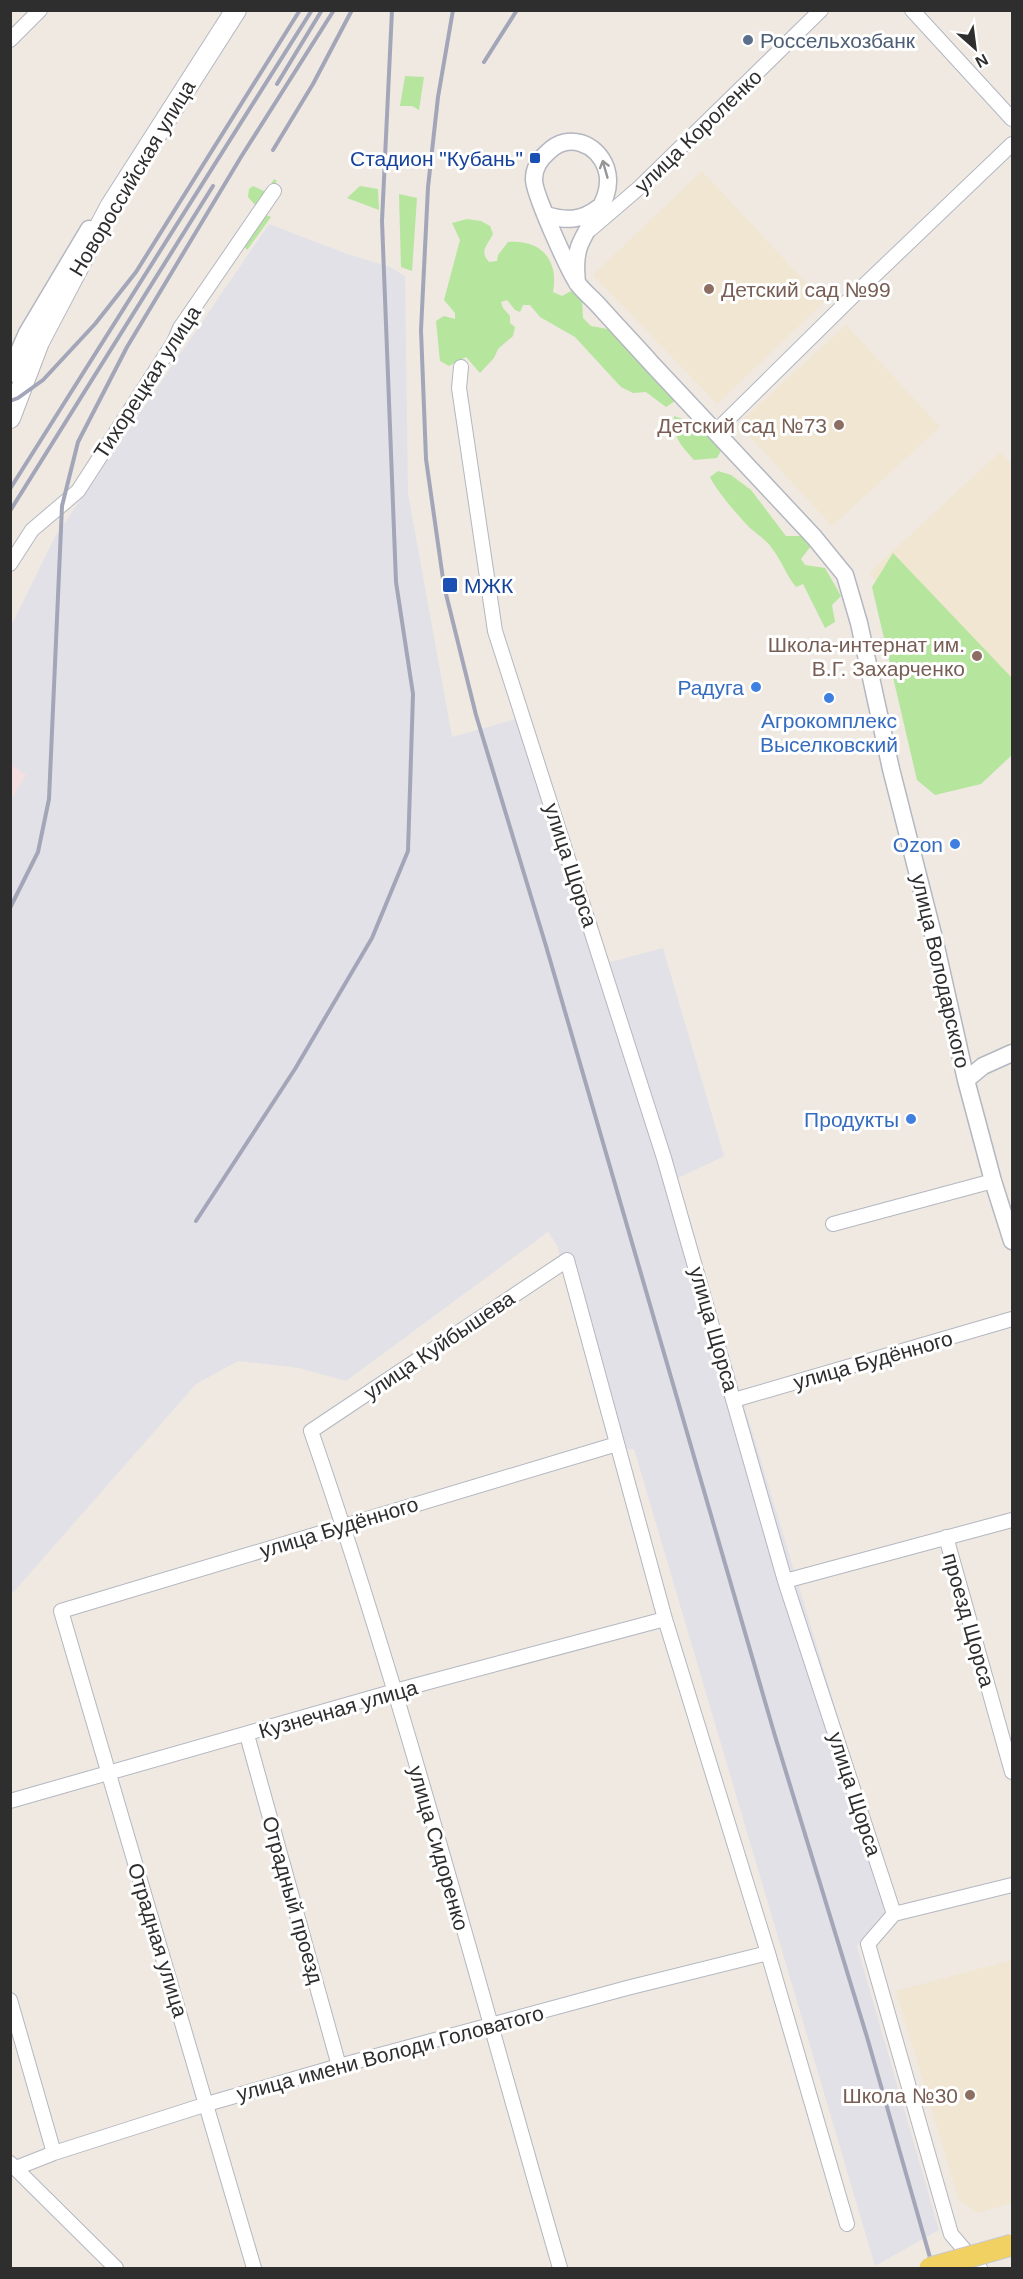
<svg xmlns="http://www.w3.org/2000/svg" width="1023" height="2279" font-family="Arial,sans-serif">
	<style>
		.industrial { fill: #e3e1e8 }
		.education { fill: #f0e6d1 }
		.medical { fill: #f5dfe0 }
		.green { fill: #b6e59e }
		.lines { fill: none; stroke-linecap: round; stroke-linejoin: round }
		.minor-casing { stroke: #b4b7c1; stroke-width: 16 }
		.tertiary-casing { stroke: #b4b7c1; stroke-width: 19 }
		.secondary-casing { stroke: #b4b7c1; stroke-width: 22 }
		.minor { stroke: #fff; stroke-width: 14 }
		.tertiary { stroke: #fff; stroke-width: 16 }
		.secondary { stroke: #fff; stroke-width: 20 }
		.rail { stroke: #a3a6b8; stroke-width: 4 }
		.primary-bridge-casing { stroke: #c9c9c9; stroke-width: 23; stroke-linecap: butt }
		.primary-bridge { stroke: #f2d163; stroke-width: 21 }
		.oneway { stroke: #969696 }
		.service-dot { fill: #5c6f8a; stroke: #fff; stroke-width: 2 }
		.transit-dot { fill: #1a4fb4; stroke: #fff; stroke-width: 2 }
		.education-dot { fill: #8d6e63; stroke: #fff; stroke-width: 2 }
		.shop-dot { fill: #3f7fe0; stroke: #fff; stroke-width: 2 }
		.labels { text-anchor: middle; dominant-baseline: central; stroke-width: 6; stroke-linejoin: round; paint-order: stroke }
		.service-label { font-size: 21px; fill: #4e5e75; stroke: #fff; text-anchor: start }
		.street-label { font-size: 21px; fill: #2e2e2e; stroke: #fff }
		.transit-label { font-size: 21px; fill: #164399; stroke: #fff; text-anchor: end }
		.education-label { font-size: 21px; fill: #785e54; stroke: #fff; text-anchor: end }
		.shop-label { font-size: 21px; fill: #366cbe; stroke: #fff; text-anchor: end }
	</style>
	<rect width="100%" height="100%" fill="#efe9e1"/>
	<path class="industrial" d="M269,224L347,254L390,267L405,276L408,493L452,737L516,719L596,966L663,948L724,1156L676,1179L896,1909L857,1946L939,2230L875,2266L634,1449L613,1450L557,1245L548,1232L346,1381L299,1368L238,1361L196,1384L11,1595L10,628L55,537Z"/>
	<path class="education" d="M702,171L824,302L717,404L593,275Z
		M846,325L940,427L832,526L738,424Z
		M1000,452L1012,465V739L869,573Z
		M1012,1960V2203L977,2213L959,2200L896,1991Z"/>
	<path class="medical" d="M11,765L26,775L11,800Z"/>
	<path class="green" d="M405,76L424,77L419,110L412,106H400Z
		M274,179L277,181L262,203L257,207L248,197L249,189L253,186L266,192Z
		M360,186L378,189L379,210L347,198Z
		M399,194L417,198L412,271L401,267Z
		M266,215L271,217L247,250L242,244Z
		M467,219L481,221L490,226L493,234C487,246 479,251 489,262L497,261L498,255L508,242C541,239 559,260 553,292L562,296L571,291L582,299L583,318L591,326L613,330L678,399L666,407L646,392L633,393L621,387L575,337L540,317L530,305H523L520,312L515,310L507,300L501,302L503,308L510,316V323L515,327L513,336L498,349L494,358L480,373L466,357L449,366L440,361L436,321L444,316L455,319V313L444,300L460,240L452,223Z
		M674,416L700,425L723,447L717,458L694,460C681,446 672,436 674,416Z
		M718,471L731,475L751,490L786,536H805L811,546L801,559L805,565L825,568L841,596L832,605L835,622L825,628L803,584L796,587C786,575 781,559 771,547C766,540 757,534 750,528C740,518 715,489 710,477Z
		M893,553L1012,678V755L981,784L935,795L917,780L872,587Z"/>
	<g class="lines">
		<defs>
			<path id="minor" d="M912,10L1012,119
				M10,40L40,10
				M591,229L640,187L821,10
				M461,367L459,388L495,631L664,1158L785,1581L894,1914
				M715,432L854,295L1012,144
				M10,564L32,530L78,491L174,342L180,328L274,191
				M833,1224L993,1181
				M734,1400L1012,1319
				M946,1537L1012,1772
				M785,1581L1012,1520
				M247,1735L339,2066
				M10,1801L395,1691L665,1619
				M894,1914L868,1944L951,2234L980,2268
				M894,1914L1012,1885
				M10,2000L54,2153
				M10,2163L116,2268
				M16,2168L54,2153L207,2104L339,2066L627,1988L768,1953
				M254,2268L61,1611L617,1444
				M560,2268C479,1989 406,1706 311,1431L567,1260L665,1619L768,1953L847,2224"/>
			<path id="tertiary" d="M546,215C566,221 581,221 598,208
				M577,283C576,271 575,259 579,247C588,221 616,198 606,168C597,143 568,132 548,152C540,159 534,168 534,179C533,192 569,271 578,284C584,292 593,299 600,307C617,326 635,345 652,364C706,422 760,479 814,537L845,575L859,623L891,769L935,942L966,1080L993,1181L1012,1241
				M13,365L27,333L89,229
				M966,1080L983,1066L1012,1053"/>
			<path id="secondary" d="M10,372L13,365
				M10,418L39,342L110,207L236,10"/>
		</defs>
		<use href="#minor" class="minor-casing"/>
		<use href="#tertiary" class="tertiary-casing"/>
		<use href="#secondary" class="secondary-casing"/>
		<use href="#minor" class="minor"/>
		<use href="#tertiary" class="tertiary"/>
		<use href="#secondary" class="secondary"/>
		<path class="rail" d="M453,10L438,97L428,187L421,330L426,459L444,586L476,715L546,946L775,1736L867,2037L933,2268
			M484,62L517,10
			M277,84L322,10
			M273,150L313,84L352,10
			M10,401L18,398L43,380L95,324L136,272L300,10
			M10,489L312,10
			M10,511L213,186
			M10,908L38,852L49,799L62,506L78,442L127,347L241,157L334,10
			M196,1221L295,1069L372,938L408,851L413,694L396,582L382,221L392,10"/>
		<defs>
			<path id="primary-bridge" d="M930,2268L1012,2245"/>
		</defs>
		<use href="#primary-bridge" class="primary-bridge-casing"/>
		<use href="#primary-bridge" class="primary-bridge"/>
	</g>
	<defs><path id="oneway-shaft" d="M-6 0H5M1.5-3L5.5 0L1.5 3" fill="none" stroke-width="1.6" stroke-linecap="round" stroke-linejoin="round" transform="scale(1.5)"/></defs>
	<use class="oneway" href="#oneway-shaft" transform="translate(605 169) rotate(-106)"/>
	<circle class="service-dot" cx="748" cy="40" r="6"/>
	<g class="transit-dot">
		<rect x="529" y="152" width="12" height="12" rx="3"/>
		<rect x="442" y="577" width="16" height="16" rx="3"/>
	</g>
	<g class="education-dot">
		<circle cx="709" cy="289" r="6"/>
		<circle cx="839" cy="425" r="6"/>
		<circle cx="977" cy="656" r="6"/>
		<circle cx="970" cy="2095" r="6"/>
	</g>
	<g class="shop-dot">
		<circle cx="756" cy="687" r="6"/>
		<circle cx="829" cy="698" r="6"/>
		<circle cx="955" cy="844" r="6"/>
		<circle cx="911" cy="1119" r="6"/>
	</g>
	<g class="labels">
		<g class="service-label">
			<text x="760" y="40">Россельхозбанк</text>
		</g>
		<g class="street-label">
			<text transform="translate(698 131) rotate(-44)">улица Короленко</text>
			<text transform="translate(132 178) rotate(-59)">Новороссийская улица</text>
			<text transform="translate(147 382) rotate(-57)">Тихорецкая улица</text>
			<text transform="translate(571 865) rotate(72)">улица Щорса</text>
			<text transform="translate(941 971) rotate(77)">улица Володарского</text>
			<text transform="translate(714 1329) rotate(74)">улица Щорса</text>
			<text transform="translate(439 1345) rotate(-34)">улица Куйбышева</text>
			<text transform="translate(873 1360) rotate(-16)">улица Будённого</text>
			<text transform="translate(339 1527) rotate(-17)">улица Будённого</text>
			<text transform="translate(969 1620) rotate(74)">проезд Щорса</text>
			<text transform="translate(338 1709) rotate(-16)">Кузнечная улица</text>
			<text transform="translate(855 1794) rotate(72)">улица Щорса</text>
			<text transform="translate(439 1848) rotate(74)">улица Сидоренко</text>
			<text transform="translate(293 1900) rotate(74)">Отрадный проезд</text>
			<text transform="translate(158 1940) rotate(73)">Отрадная улица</text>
			<text transform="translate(390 2053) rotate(-15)">улица имени Володи Головатого</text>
		</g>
		<g class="transit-label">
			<text x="523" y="158">Стадион "Кубань"</text>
			<text x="464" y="585" text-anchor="start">МЖК</text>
		</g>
		<g class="education-label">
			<text x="721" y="289" text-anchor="start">Детский сад №99</text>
			<text x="827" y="425">Детский сад №73</text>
			<text x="965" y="644">Школа-интернат им.<tspan x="965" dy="24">В.Г. Захарченко</tspan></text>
			<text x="958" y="2095">Школа №30</text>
		</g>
		<g class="shop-label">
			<text x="744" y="687">Радуга</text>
			<text x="829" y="720" text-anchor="middle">Агрокомплекс<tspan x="829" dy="24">Выселковский</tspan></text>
			<text x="943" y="844">Ozon</text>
			<text x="899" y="1119">Продукты</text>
		</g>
	</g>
	<rect width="1023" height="2279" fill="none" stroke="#2e2e2e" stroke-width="24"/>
	<g transform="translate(975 48) rotate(152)" stroke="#ffffff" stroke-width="4.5" paint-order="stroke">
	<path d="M0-4.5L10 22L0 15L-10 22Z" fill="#2e2e2e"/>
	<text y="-9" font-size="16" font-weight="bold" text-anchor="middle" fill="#2e2e2e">N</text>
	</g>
</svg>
